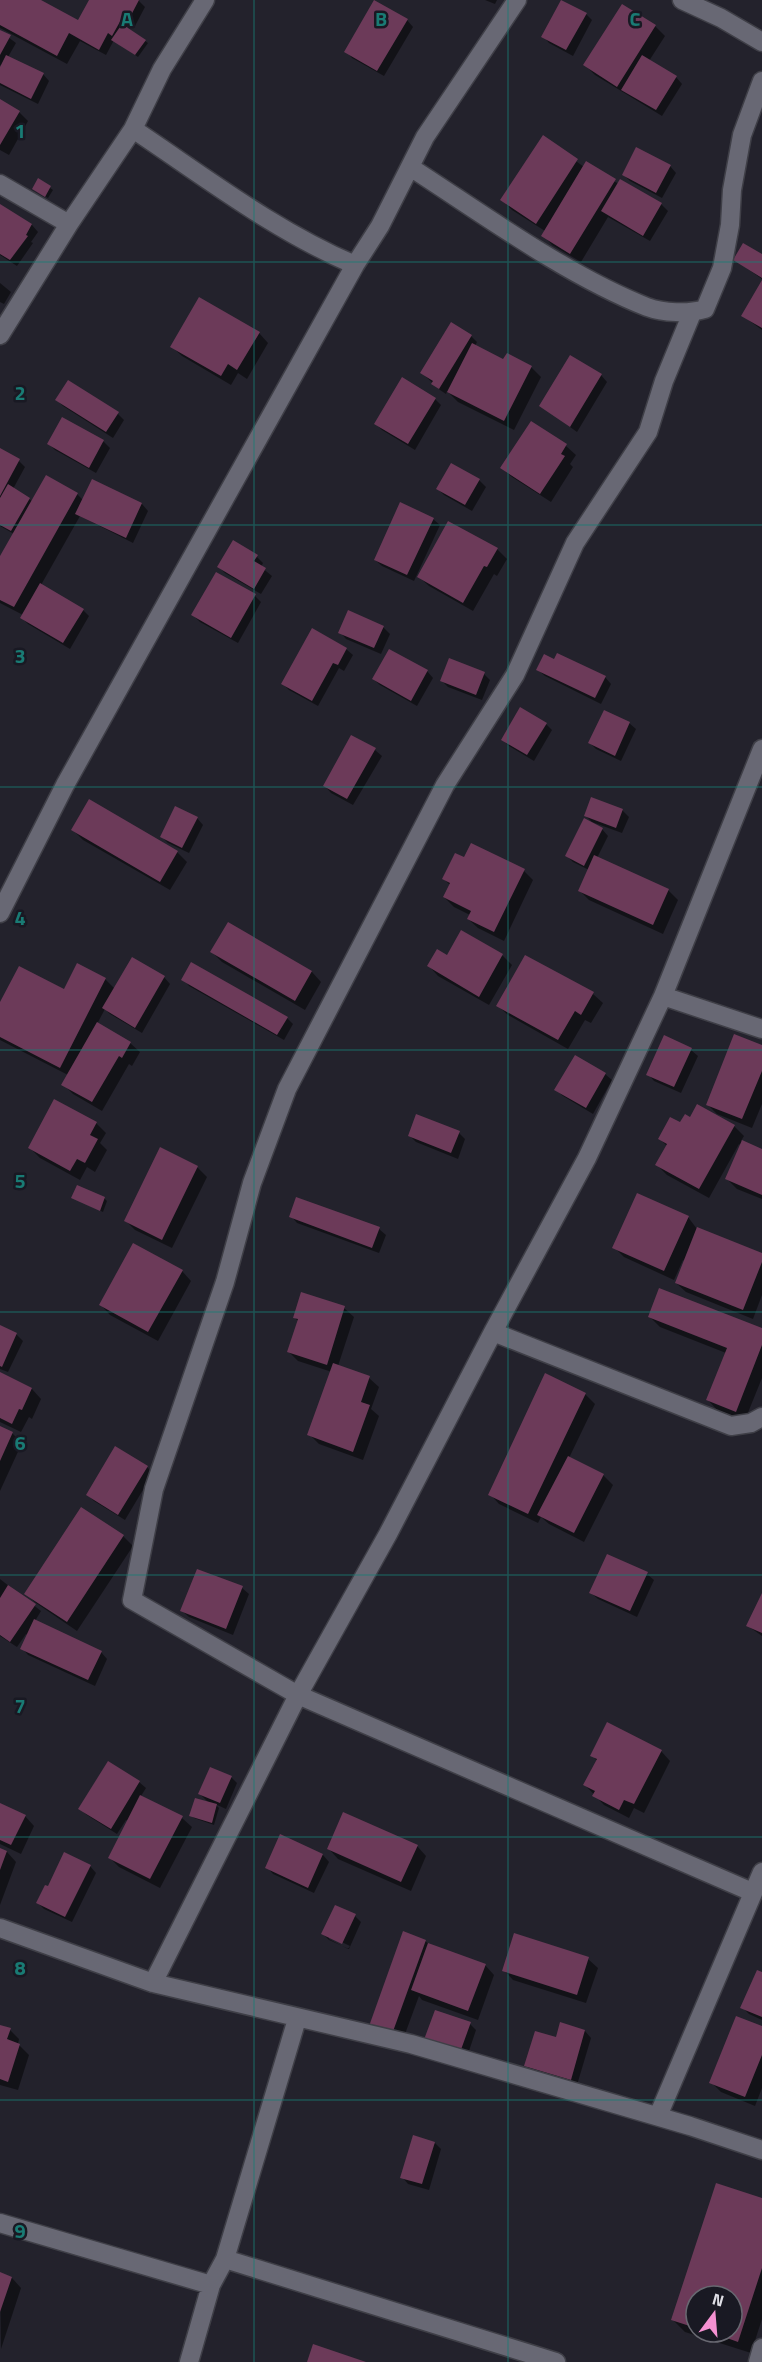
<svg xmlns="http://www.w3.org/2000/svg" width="762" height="2362" font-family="'Titillium Web',sans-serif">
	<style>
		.shadow { fill: #0007; fill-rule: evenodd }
		.building { fill: #6c3a59 }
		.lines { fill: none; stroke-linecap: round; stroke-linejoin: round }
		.minor-casing { stroke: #3f3f47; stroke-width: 21 }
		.minor { stroke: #686874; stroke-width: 18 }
		.grid { fill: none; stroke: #197b74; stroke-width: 1.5; stroke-opacity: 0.55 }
		.grid-label { font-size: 20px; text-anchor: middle; font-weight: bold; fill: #197b74; stroke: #191923; stroke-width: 5; stroke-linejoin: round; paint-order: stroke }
	</style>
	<rect width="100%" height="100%" fill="#23222c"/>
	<path class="shadow" d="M0,0H37L78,23L90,0H138L145,7L135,26L129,23L126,28L148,43L138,57L114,40L106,55L80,41L67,64L0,28Z
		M485,0H497L495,4Z
		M586,14L592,20L573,56L549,43L543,36Z
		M407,20L413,27L384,76L352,58L346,51Z
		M655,26L665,36L649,61L676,77L682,84L662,116L595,75L585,65Z
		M0,31L16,43L8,57L43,74L49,81L38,104L0,85V70L2,66L0,65Z
		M0,101L19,112L28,121L9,155L0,150Z
		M543,137L584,167L661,204L668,211L650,241L608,217L581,262L552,245L543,235L545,231L512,210L502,200Z
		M670,166L676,173L662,198L630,181L624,175Z
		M39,180L53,190L48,198L36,191Z
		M0,206L32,225L38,232L31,242L33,243L17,266L0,255Z
		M762,256V279L735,260Z
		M0,283L11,292L4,304L0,302Z
		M762,283V330L743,316Z
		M259,333L268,343L247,379L238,373L231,385L182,356L172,347Z
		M471,336L477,342L475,346L504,361L531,367L541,377L514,430L458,402L447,391L446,394L440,390L422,373Z
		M601,375L607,382L577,432L541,406Z
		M435,399L441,405L415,450L382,430L376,424Z
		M57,400L118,414L124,420L113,438L63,406Z
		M62,419L104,442L110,448L96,473L55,450L49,444Z
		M531,423L566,446L576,455L570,464L573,467L551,502L512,477L502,468Z
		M0,450L19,461L25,467L13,489L32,501L77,494L83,500L92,481L142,504L148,511L133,543L80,516L41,585L83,610L89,616L70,649L28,624L22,618L23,615L0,603V559L14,534L0,526Z
		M479,480L486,487L472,511L444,495L438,489Z
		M433,519L440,525L414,581L382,566L375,560Z
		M497,549L507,559L497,576L494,574L473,611L429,586L419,577Z
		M257,557L263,563L261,567L272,576L261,594L225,573L219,567Z
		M255,596L261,602L238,643L200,622L193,615Z
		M383,627L390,634L381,654L346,639L340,632Z
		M346,649L353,655L344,671L339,668L318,706L289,690L283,684Z
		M538,670L605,677L611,684L601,704L545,676Z
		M427,671L433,678L417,706L380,685L373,679Z
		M484,674L490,680L482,700L448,687L442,681Z
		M629,723L636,729L621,761L596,749L590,743Z
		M546,724L552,730L534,761L509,746L503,740Z
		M352,737L375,750L382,756L353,805L331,793L325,786Z
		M622,810L629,817L622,833L592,822L585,815Z
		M197,818L203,825L189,853L168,843L161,836Z
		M602,829L608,836L597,858L668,890L678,900L663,934L589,900L579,890L589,870L573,862L567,856Z
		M73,830L177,852L187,862L170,890L83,840Z
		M524,871L533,880L504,941L478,928L468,919L470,915L454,907L444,897L450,885L444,879Z
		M228,924L312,972L321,982L305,1010L222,962L212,952Z
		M462,932L503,956L512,965L489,1005L438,976L429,966L447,957Z
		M164,977L170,984L142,1033L110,1014L105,1009L97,1024L130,1043L140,1052L132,1066L129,1064L102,1111L73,1094L63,1084L68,1075L0,1040V1005L105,979L115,989Z
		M183,979L287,1018L293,1024L284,1040L189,986Z
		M593,994L603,1003L591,1023L585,1020L568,1049L508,1015L498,1006Z
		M762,1047V1104L752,1128L717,1114L707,1104Z
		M691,1050L698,1056L681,1093L654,1081L648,1074Z
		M605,1074L612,1080L593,1114L563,1096L556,1090Z
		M690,1119L734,1126L744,1136L741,1141L762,1150V1199L737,1189L727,1179L741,1145L739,1144L709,1198L667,1175L657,1165L667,1146L660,1139Z
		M96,1123L106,1133L100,1143L107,1150L95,1172L87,1167L80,1180L40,1158L30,1148Z
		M459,1133L465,1139L458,1159L416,1142L410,1136Z
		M161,1149L198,1168L207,1177L172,1248L135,1230L125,1220Z
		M73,1198H104L107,1201L103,1212Z
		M297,1198L379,1229L386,1235L379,1253L297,1223L291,1216Z
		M688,1217L697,1229L762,1254V1295L753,1319L686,1292L676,1283L685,1261L683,1260L674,1280L624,1257L614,1247Z
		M182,1271L191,1281L158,1341L110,1315L101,1305Z
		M344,1308L354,1317L338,1366L369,1378L379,1387L371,1409L379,1416L363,1460L319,1444L309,1434L332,1372L298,1361L289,1352L298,1321L294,1317Z
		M650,1317L762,1330V1378L745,1420L717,1410L708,1400L726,1353L660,1327Z
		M0,1327L16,1334L23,1341L8,1372L0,1369Z
		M0,1374L32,1389L41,1399L32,1419L29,1417L21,1432L0,1422Z
		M585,1394L595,1404L569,1458L603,1475L613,1485L584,1542L549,1524L541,1517L538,1523L499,1504L490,1494Z
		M0,1428L12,1433L22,1443L0,1491Z
		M147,1467L153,1473L125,1520L94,1501L88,1495Z
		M123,1536L133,1546L77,1631L36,1603L26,1594Z
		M647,1574L654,1580L637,1617L598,1599L591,1593Z
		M0,1579L41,1611L35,1621L101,1652L107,1659L95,1686L28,1655L22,1648L28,1635L26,1634L17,1647L0,1636Z
		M242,1588L249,1594L233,1635L189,1617L182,1611Z
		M762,1598V1636L748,1626Z
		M661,1751L670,1761L644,1813L634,1808L629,1818L604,1805L585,1785L597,1761L592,1755Z
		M231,1777L237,1783L226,1809L215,1804L219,1808L214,1825L194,1818L191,1815L210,1804L200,1794Z
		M139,1782L146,1788L141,1796L182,1818L192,1827L160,1888L119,1867L109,1857L128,1821L126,1820L117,1834L87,1815L80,1809Z
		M0,1804L25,1816L34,1826L21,1854L0,1844Z
		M281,1836L323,1855L329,1862L314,1893L273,1874L267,1867Z
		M417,1846L426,1856L411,1891L338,1859L329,1849Z
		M0,1850L7,1852L16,1862L0,1905Z
		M90,1866L96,1873L72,1922L44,1909L38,1903L48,1888Z
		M355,1916L361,1922L349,1949L329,1940L323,1934ZM329,1936L350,1946L348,1949L329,1939Z
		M425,1941L430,1945L485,1965L494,1975L478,2020L422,2000L419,1996L401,2045L380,2038Z
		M588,1959L598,1968L586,2003L513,1980L504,1970Z
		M762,1974V2020L749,2014L742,2007Z
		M470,2024L476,2030L465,2063L430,2051Z
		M0,2026L10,2030L19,2039L18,2044L29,2055L18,2090L0,2085Z
		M762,2028V2088L755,2106L721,2092L711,2082Z
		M585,2031L591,2038L577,2085L532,2072L526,2065L557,2039Z
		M435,2143L441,2149L429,2190L408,2184L402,2177Z
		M762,2200V2319L751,2353L685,2332L673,2320ZM696,2296H732V2332H696Z
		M0,2274L12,2278L21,2288L1,2349Z"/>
	<path class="building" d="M0,0H41L78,20L89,0H139L128,21L122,18L112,36L108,33L99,50L69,33L57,56L0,25Z
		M374,0L408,19L377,71L344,52Z
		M561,0L587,13L566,50L541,37Z
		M622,4L656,25L617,87L583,65Z
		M122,24L146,40L135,55L111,40Z
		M0,30L11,35L0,55Z
		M6,55L44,73L31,99L0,83V67Z
		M642,55L677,76L656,110L621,90Z
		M0,99L20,111L0,145Z
		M543,135L578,159L536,224L500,200Z
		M636,147L671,165L656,193L622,175Z
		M586,161L616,179L570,254L541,236Z
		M38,178L51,186L45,197L32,189Z
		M620,179L662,203L643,236L601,211Z
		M0,204L32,224L26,235L28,236L10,260L0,254Z
		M743,243L762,254V278L733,260Z
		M762,280V328L741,316Z
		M199,297L260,332L237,370L228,364L221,376L170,347Z
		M451,322L472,335L439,389L431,384L433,381L420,373Z
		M472,343L503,359L507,353L532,366L504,421L447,392Z
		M570,355L602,374L570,427L539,406Z
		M402,377L436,398L408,444L374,424Z
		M68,380L119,412L106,432L55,400Z
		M62,417L104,440L89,468L47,444Z
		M531,421L567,444L561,454L565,456L540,494L500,468Z
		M0,448L20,459L0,496Z
		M451,463L480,479L465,505L436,489Z
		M46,475L78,493L14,607L0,600V556Z
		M92,479L142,503L126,538L75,514Z
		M8,484L30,498L11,531L0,525V498Z
		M400,502L434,518L407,575L374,560Z
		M448,521L498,548L487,567L484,566L463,603L417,577Z
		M233,540L258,555L254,561L266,568L254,589L217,567Z
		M216,572L256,594L231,638L191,615Z
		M40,583L84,609L63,643L20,618Z
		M348,610L384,626L374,648L338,633Z
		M312,628L347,648L338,665L333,663L312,701L281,684Z
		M389,649L428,670L411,701L372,679Z
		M557,653L606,676L595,698L536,670L544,654L554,659Z
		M449,658L485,672L476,695L440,681Z
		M520,707L547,723L527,755L501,740Z
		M604,710L630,722L615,756L588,743Z
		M351,735L376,748L347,799L323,786Z
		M591,797L623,809L616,828L584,816Z
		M89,799L178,851L160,882L71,830Z
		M175,806L198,817L182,848L160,837Z
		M584,818L603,828L584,866L565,856Z
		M471,843L525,869L494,932L467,919L471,911L443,897L450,883L442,879L455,853L464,857Z
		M594,855L669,889L653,925L578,891Z
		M228,922L312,971L295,1001L210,952Z
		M461,930L503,954L479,997L427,966L437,949L447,955Z
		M525,955L594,992L581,1015L575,1011L558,1040L496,1006Z
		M132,957L165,976L135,1028L102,1008Z
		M191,962L288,1017L277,1035L181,980Z
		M77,963L106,978L60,1068L0,1037V1002L19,966L64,989Z
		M97,1022L131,1042L122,1058L119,1056L92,1102L61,1085Z
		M734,1034L762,1045V1071L742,1119L706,1105Z
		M664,1035L692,1048L674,1087L646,1075Z
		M575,1055L606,1073L586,1108L554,1090Z
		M54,1099L97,1122L90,1135L98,1139L85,1163L77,1159L70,1171L28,1148Z
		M697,1104L735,1125L699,1189L655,1165L667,1144L658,1139L670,1117L680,1122L685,1114L690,1117Z
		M416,1114L460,1131L451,1153L408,1136Z
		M742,1140L762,1149V1195L725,1179Z
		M160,1147L198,1166L162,1240L124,1221Z
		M77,1185L105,1197L100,1211L71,1198Z
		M637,1193L689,1216L664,1271L612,1248Z
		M296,1197L380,1227L372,1248L289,1217Z
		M697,1227L762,1253V1262L743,1310L675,1283Z
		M133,1243L183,1270L148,1332L99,1305Z
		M659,1288L762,1328V1345L736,1412L706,1400L727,1348L648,1317Z
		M301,1292L345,1306L327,1365L287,1352L298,1319L293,1318Z
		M0,1325L17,1333L2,1367L0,1366Z
		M333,1363L370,1376L361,1402L370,1405L353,1452L307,1435Z
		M0,1372L32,1388L22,1410L19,1409L12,1424L0,1418Z
		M545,1373L586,1393L528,1514L488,1495Z
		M0,1426L13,1432L0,1461Z
		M115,1446L148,1466L118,1515L86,1495Z
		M568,1456L604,1474L574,1533L537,1515Z
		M81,1507L124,1535L67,1622L24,1594Z
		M607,1554L648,1572L630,1611L589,1593Z
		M197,1569L243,1586L226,1629L180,1611Z
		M8,1585L36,1604L10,1642L0,1635V1598Z
		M762,1593V1633L746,1626Z
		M34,1619L102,1651L88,1680L20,1649Z
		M607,1722L662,1750L634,1804L624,1800L619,1810L592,1796L595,1791L583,1785L597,1759L590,1756Z
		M108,1761L140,1781L111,1829L78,1809Z
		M210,1767L232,1776L220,1803L198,1794Z
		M140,1795L183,1816L150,1879L108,1858Z
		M195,1798L217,1804L212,1823L189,1816Z
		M0,1803L26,1815L11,1845L0,1840Z
		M343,1812L418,1845L401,1882L327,1849Z
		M280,1834L323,1854L308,1888L265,1868Z
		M0,1848L7,1851L0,1870Z
		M64,1852L91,1865L65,1917L36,1903L45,1885L48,1886Z
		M335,1905L356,1914L342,1944L321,1934Z
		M403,1931L426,1940L391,2037L368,2029Z
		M514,1933L589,1957L577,1995L502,1971Z
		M428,1943L486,1964L468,2011L411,1990Z
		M757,1970L762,1972V2017L740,2008Z
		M435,2010L471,2022L458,2058L422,2045Z
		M736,2016L762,2026V2055L745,2097L709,2083Z
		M560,2022L585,2030L571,2080L524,2066L535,2031L556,2037Z
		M0,2025L11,2028L7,2039L20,2044L8,2082L0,2079Z
		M413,2135L435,2142L422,2184L400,2178Z
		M716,2183L762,2198V2268L738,2342L710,2332H732V2296H696V2328L671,2320Z
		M0,2272L12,2277L0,2312Z
		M313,2344L366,2362H307Z"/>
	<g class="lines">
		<defs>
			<path id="minor" d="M682,0L721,18L762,42
				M133,129C205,177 275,231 355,265
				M410,167C483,214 566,275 647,307C663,313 689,314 705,309L722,268L730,225L732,190L742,135L762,81
				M0,184L69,224
				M692,313L664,381L648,432L575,543L515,675L445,785L287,1089L252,1183L225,1282L154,1489L132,1600L298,1695L752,1892
				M0,335L69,224L133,129L162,69L205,0
				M0,913L65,785L355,265L380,226L425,137L517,0
				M663,996L762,1029
				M493,1332L731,1426L751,1423L762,1417
				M0,1928L153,1983L411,2044L690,2126L762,2150
				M153,1983L298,1695L388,1534L493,1332L587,1158L663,996L762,749
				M658,2116L762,1872
				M0,2223L211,2285
				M225,2259L556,2362
				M189,2362L211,2285L225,2259L297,2019
				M758,2362L762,2348"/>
		</defs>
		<use href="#minor" class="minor-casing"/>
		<use href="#minor" class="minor"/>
	</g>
	<path class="grid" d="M254,0V2362M508,0V2362M0,262H762M0,525H762M0,787H762M0,1050H762M0,1312H762M0,1575H762M0,1837H762M0,2100H762"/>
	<g class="grid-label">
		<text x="127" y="26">A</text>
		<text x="381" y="26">B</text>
		<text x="635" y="26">C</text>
		<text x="20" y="138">1</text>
		<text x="20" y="400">2</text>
		<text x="20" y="663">3</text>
		<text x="20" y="925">4</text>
		<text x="20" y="1188">5</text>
		<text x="20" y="1450">6</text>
		<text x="20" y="1713">7</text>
		<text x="20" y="1975">8</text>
		<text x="20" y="2238">9</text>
	</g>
	<g transform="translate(714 2314) rotate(16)"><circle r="28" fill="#191923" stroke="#686871" stroke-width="1.5"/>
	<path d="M0-4.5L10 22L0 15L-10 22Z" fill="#f591d2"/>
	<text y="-9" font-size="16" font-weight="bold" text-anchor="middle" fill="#dfdfe6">N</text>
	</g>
</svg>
